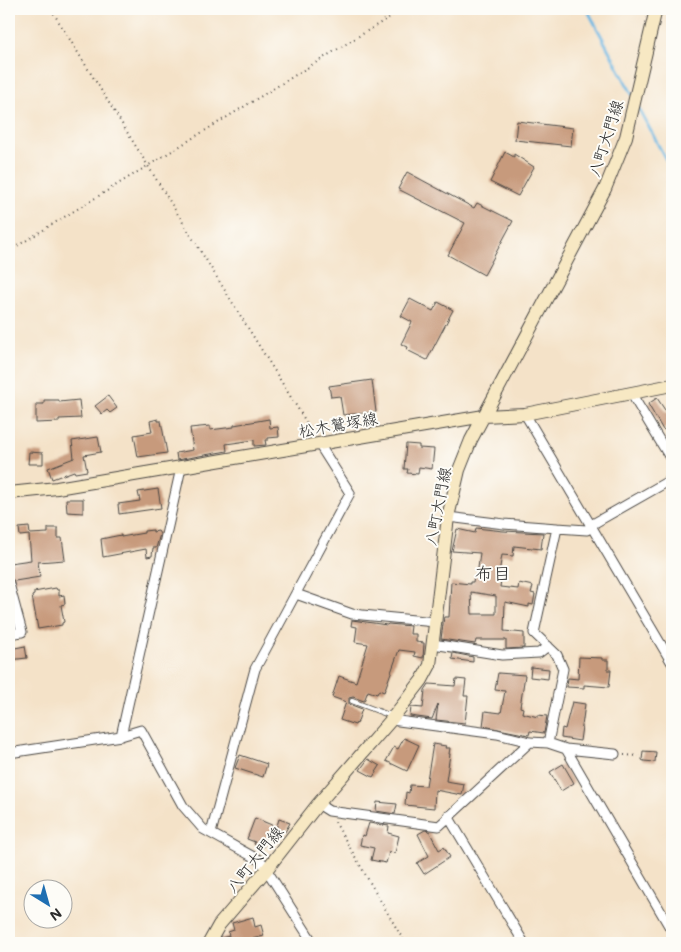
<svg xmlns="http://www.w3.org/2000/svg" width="681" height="952" font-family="Mali,'Klee One',sans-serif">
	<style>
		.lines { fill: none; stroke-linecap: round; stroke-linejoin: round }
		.stream { stroke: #67b5e1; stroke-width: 3 }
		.building { fill: #c79a7c; fill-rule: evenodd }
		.lane-casing { stroke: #494643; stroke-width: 6 }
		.street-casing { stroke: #494643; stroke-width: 11 }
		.secondary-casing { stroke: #494643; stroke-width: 14 }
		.path { stroke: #494643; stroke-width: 2; stroke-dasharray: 1 4; stroke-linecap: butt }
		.lane { stroke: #fff; stroke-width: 4.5 }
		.street { stroke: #fff; stroke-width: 9 }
		.secondary { stroke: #f7e8c3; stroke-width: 12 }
		.labels { text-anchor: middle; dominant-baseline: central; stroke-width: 4; stroke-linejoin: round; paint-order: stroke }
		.street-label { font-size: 16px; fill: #2b2b2b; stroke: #fdfcf7 }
		.neighbourhood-label { font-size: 18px; fill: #2b2b2b; stroke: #fdfcf7 }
	</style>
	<rect width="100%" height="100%" fill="#fdfcf7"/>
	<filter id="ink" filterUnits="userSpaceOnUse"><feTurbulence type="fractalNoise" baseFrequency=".02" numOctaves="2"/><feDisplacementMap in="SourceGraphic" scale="10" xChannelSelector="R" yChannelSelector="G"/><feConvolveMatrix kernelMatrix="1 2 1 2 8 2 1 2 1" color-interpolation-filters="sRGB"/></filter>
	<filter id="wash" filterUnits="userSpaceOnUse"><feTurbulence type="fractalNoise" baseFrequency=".0096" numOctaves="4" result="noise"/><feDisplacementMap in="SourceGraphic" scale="20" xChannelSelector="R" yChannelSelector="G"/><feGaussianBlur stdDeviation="1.12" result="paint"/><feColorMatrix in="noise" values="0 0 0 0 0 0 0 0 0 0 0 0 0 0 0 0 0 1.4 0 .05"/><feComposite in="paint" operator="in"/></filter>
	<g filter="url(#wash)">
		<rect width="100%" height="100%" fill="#f4e2c8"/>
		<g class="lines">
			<path class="stream" d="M587,9L632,94
				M638,107L672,171"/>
		</g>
		<g id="blocks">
			<path class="building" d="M517,121L573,128L571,146L515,140Z
				M505,152L514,157V154L534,167L518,196L490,182Z
				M407,172L474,208L477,203L513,221L484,275L448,255L465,223L398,189Z
				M410,299L433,311L438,302L453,310L427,360L407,350L408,347L401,344L412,322L401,316Z
				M372,380L376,412L343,415L340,396L331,397L329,386Z
				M108,396L117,408L110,413L107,410L102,414L95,406Z
				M657,398L667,413L672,410V424L663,430L648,404Z
				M44,400H59V402L79,400L81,418L59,419V422L36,423V404H44Z
				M158,419V421H161L167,453L138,457L134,435L152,432L150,421Z
				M269,419L270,428L278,427L279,437L268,438V440H265L266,445L254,446V440L226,444L227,451L177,460L176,453L193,450L190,428L210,426V430L234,427V425Z
				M98,437L101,452L84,455L87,471L75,473L74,471L52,479L48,468L74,458L72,441Z
				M406,444L419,445V448L434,449L432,469L419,467L418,474L407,473L408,469H404Z
				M29,452L43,453V464H28Z
				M158,489L161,508L119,514L118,504L140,501L138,492Z
				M66,499H83V513L67,512Z
				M29,527L30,534L48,533V528H58V538H62L65,560L38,562L40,577L15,581L9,578L10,563L31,560L29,535L20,536L19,528Z
				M476,528L503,531L543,533L541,549L514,546L513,556L502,555L498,579L501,580L500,587L518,589L519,583L533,586L531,593L535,594L533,605L529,604V607L505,602L504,631L524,633V648L506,649V640H476L475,644L441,639L444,617H449L451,582L470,584V582H473L474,576H477L480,553L452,551L457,529L475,533ZM471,592L496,596V614H472Z
				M153,530V532L158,531L160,534L156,548H153L152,556L147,557L146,549L103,557L101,539L121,535V537L144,533V531Z
				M56,588L57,590H59V596L64,595L65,604L61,605L64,622L62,623V625L38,629L32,596L34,595V592Z
				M352,620L387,625L388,624L411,626L410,634H416V642L424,643L423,658L414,656L415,652L399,650L384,692L379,690L377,694L368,691L364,701L353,697L349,698V704L362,709L357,724L356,723L355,725L340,720L346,702L332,697L339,676L356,682L368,644L355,642L357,627L351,626Z
				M25,646L27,658L9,660L10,649Z
				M453,653L473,657V662L452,659Z
				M579,657L602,658V660H608V670H611L609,687L584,685V688L567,687L568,678L578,679Z
				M531,667L549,669L548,679L530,677Z
				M498,673L525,675L520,707L523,708L522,713L538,717V715L547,716L544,733L530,731L529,735L483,726L485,711L501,713L505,691L495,690Z
				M456,679L466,680L464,696H468L465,723L436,720L438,704L432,719L410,716L411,707L423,708L425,690L429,684L455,686Z
				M572,702L585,704L580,741L561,738L562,728L565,729Z
				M404,738L419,745L407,771L386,761L394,747L398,749Z
				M433,744L446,746L445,748H450L449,754H450L446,781L464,784L462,795L435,790L434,808L405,805L406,792L409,793L410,785L426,786Z
				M643,751L656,752L655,762L644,761L642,760Z
				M240,755L267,764L263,777L235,768Z
				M368,759L380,766L373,777L360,770Z
				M563,764L574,783L561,791L550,772Z
				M377,802L397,804L395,814L376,811Z
				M255,818L274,826L268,842L266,841L263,847L254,844L255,842L247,839Z
				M279,819L290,823L285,832L276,829Z
				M369,823L389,826L388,833L399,836L395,853L389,852L386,863L371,860L374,848L360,845L362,835L365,836Z
				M425,830L429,831L439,850L444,847L450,857L424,874L417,863L429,856L418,834Z
				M253,917L255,927L261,925L264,936L236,943H218L221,938L229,936L228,932L234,930L232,923Z"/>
		</g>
	</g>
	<g filter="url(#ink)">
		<use href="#blocks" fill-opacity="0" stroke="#494643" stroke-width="1"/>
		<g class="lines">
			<defs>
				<path id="lane" d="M352,701L386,714H393"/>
				<path id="street" d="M631,393L672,461
					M525,414L672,663
					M448,517L504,524L557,528L534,633L557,655L563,669L548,743
					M591,525L672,479
					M557,528L587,530L592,527
					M9,584L22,632L9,634
					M296,594L352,614L435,622
					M433,644L502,655L539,653L548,646
					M391,720L497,734L530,742L548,743L566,749L615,754
					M121,736L181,468
					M566,749L672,931
					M9,753L121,736L141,730L183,806L203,829L261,861L313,943
					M318,804L329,811L439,826L530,742
					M448,816L524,943
					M211,833L255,669L350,493L319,444"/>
				<path id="secondary" d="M9,493L57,488L484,416L525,414L672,385
					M209,943L219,925L267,869L318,804L391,720L422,680L430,665L448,517L459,470L471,440L605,189L626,137L656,9"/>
			</defs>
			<use href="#lane" class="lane-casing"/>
			<use href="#street" class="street-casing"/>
			<use href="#secondary" class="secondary-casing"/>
			<path class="path" d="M51,9L313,433
				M9,251L403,9
				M624,755L639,756
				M335,822L405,943"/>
			<use href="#lane" class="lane"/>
			<use href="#street" class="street"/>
			<use href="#secondary" class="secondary"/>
		</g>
	</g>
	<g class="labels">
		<g class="street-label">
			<text transform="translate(605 138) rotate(-72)">八町大門線</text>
			<text transform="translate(338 424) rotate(-10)">松木鷲塚線</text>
			<text transform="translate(437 506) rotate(-79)">八町大門線</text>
			<text transform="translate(254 859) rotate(-51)">八町大門線</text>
		</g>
		<g class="neighbourhood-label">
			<text x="493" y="573">布目</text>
		</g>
	</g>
	<rect width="681" height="952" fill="none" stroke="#fdfcf7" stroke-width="30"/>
	<g transform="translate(48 904) rotate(143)"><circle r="24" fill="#fdfcf7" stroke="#a9a8a5"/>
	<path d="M0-4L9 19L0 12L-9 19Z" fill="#1f6fb2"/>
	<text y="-8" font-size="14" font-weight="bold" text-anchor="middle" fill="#2b2b2b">N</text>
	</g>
</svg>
